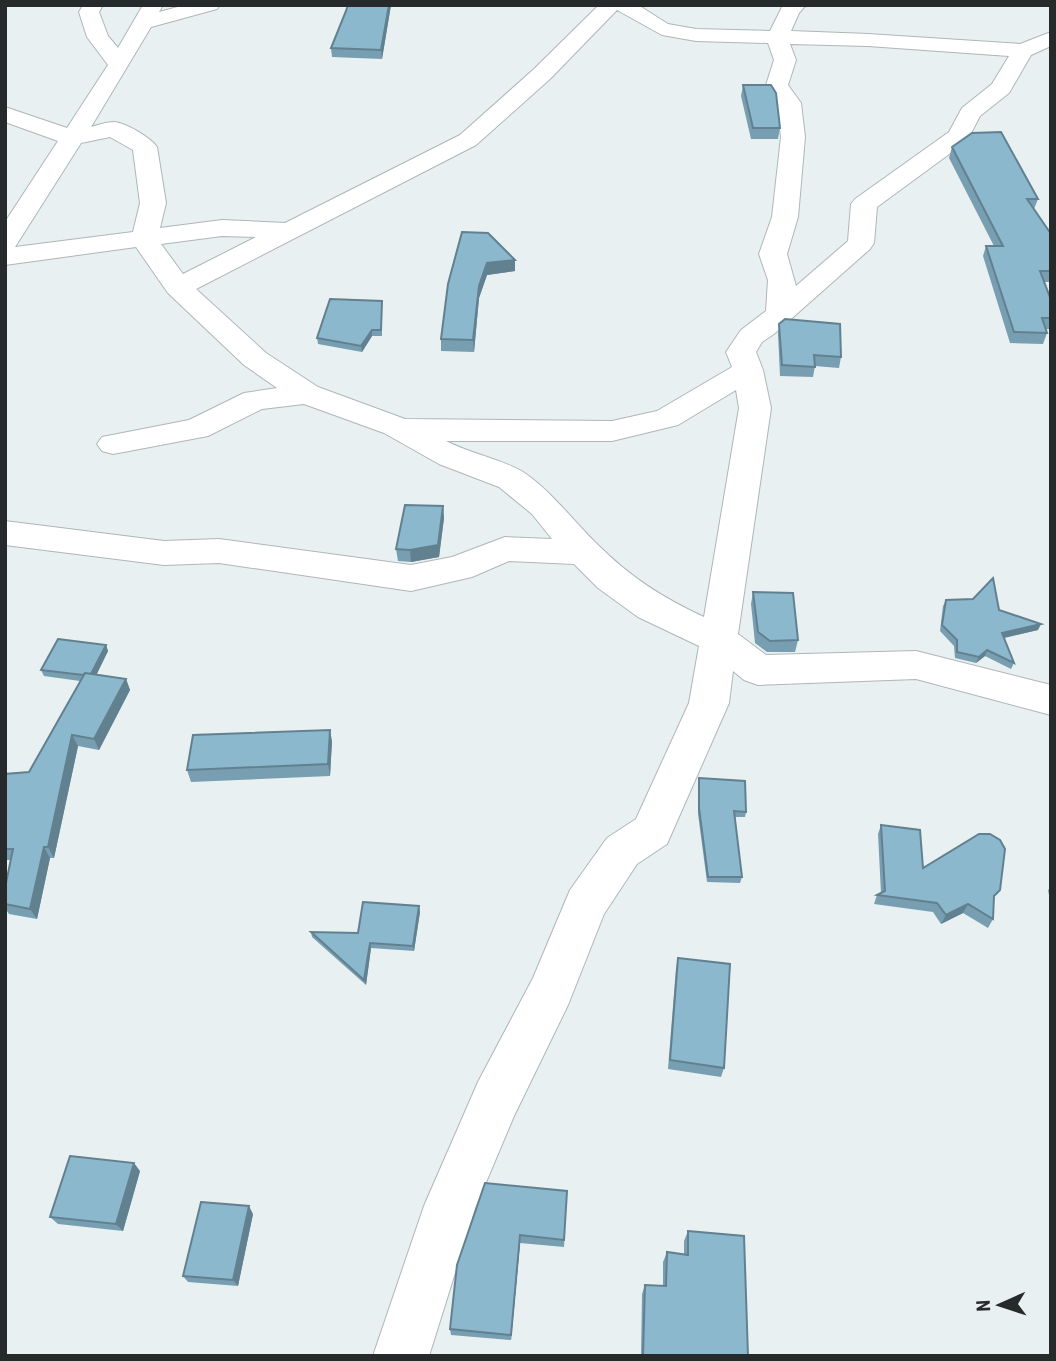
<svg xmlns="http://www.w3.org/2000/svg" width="1056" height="1361" font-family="'Roboto Condensed',sans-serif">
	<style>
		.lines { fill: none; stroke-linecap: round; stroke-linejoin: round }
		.street-casing { stroke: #afb6b7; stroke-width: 2 }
		.street { fill: #fff; fill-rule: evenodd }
		.wall { fill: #789eb1 }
		.shaded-wall { fill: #628190 }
		.building { fill: #8cb8ce; stroke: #628190; stroke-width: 2 }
	</style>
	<rect width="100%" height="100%" fill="#e8f0f1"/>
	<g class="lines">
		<defs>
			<path id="street" d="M83,5H103L99,12L108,36L118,48L143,5H163L159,12L185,5H220L217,9L151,27L91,127C98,125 107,122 114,122C126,123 150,137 157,147L166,203L160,228L222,220L285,223L460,135L534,69L599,5H638L668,24L696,29L770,31L783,5H806L799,13L791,31L868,34L1020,44L1051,32V46L1031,55L1009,93L980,116L967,141L877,207L874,243L870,249L774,334L762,342L756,352L763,370L771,408L738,634L766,655L916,651L1051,685V715L916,679L758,685L744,680L733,671L729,703L667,844L637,864L604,914L568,1005L514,1116L476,1206L429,1356H373L424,1206L478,1082L533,978L570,890L607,838L636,819L689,703L699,646L638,617L598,588L574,564L509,561L472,577L411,591L219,563L164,565L5,545V521L164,541L219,539L411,565L452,557L505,537L552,539L532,514L499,487L439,464L384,433L304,404L262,409L208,436L113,454L102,451L97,444L102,437L189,420L244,393L277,388L244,365L168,293L136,247L5,265V222L58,141L5,122V107L67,128L108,65L87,37L79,12ZM617,10L662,35L696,41L768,43L774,60L766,85L777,103L781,137L772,217L759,254L768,280L766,311L741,330L726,352L732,367L657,411L612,421L405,419L318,387L266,353L196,289L476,145L550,79ZM790,44L868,46L1009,56L992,84L962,108L949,132L855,199L851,204L848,241L796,286L787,254L798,217L805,137L801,103L788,85L796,60ZM110,137L133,150L140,203L133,232L15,247L81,143ZM222,236L256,237L183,274L161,244ZM736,390L739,408L704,617C663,598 630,577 598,545C573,521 554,494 526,474C506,460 470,454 446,441H612L678,425Z"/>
		</defs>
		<use href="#street" class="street-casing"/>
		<use href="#street" class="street"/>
	</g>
	<path class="wall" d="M348,5H391L382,59L332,57L331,48L346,11Z
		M743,85L780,128L778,139H751L741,96Z
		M952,147L1038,199L1034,209L1051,234V282H1044L1051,300V329H1045L1047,333L1043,344L1010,343L983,256L986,246H994L949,158Z
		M515,260V271L487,275L479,298L474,352L441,351V339L448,284Z
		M382,301V336H372L362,352L318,344L317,338Z
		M779,324L841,357L839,368L815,366L813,377L780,376L778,334Z
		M443,506L444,518L439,557L411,562L398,561L396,549Z
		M753,592L798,640L795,652H767L755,643L751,604Z
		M946,600L999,610L1038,630L1004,638L1014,663L1011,669L985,656L976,663L955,658L954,646L940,631L943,606Z
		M106,645L108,651L96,675L126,679L130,690L99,750L78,746L54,858H50L37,919L9,914L5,908V888L11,860H5V774L29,772L80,681L44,676L41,670Z
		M332,741L330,776L191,782L187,770Z
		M699,778L746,812L745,817H735L742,877L740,883L707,882L698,814V784Z
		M881,825L923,868L994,899L993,919L988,928L963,913L941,924L933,912L874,904L877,895L881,893L878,834Z
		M1051,887V905L1048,890Z
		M420,912L414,951L371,948L366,985L312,937L311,932L358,933Z
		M678,958L724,1068L721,1077L668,1069L676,968Z
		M140,1171L123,1231L58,1224L50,1217Z
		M567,1191L564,1247L520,1243L511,1340L451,1335L450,1329L457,1265Z
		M253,1214L238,1286L188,1282L183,1276Z
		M688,1231L748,1356H641L642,1294L645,1285L663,1286V1262L667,1252L684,1255V1241Z"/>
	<path class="shaded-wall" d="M389,5H391L382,59L381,50Z
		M515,260V271L487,275L479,298L474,352L473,340L479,286L487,263Z
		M372,330V336L362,352L361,346Z
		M443,506L444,518L439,557L411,562L410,550Z
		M1041,624L1038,630L999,639L1002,633Z
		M106,645L108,651L93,682L90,676Z
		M987,650L985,656L976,663L979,657Z
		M126,679L130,690L99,750L94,739Z
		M330,730L332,741L330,776L328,764Z
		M72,735L78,746L54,858L48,847Z
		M44,847L50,858L37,919L30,909Z
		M968,904L963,913L941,924L946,915Z
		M419,906L420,912L414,951L413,946Z
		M370,943L371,948L366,985L364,980Z
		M134,1163L140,1171L123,1231L116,1224Z
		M249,1206L253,1214L238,1286L233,1280Z
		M520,1235V1243L511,1340V1335Z"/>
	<path class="building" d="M348,5H389L381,50L331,48L346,11Z
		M743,85H771L776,93L780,128H753Z
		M1001,132L1038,199H1027L1051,234V271H1040L1051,300V318H1042L1047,333L1014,332L986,246H1003L952,147L972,133Z
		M462,232L488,233L515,260L487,263L479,286L473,340L441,339L448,284Z
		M330,299L382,301L381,330H372L361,346L317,338Z
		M785,319L840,324L841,357L814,355L815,367L782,365L779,324Z
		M405,505L443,506L438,545L410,550L396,549Z
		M993,578L999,610L1041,624L1002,633L1014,663L987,650L979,657L957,652V640L942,625L946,600L973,599Z
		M753,592L793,593L798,640L770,641L758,632Z
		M58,639L106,645L91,674L85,673L83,675L41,670Z
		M85,673L126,679L94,739L72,735L48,847H44L30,909L5,904V888L13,849H5V774L29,772Z
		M330,730L328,764L187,770L193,735Z
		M699,778L745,781L746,812L734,811L742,877H708L699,808Z
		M881,825L920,830L923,868L979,834H990L1000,840L1005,849L1000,890L994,896L993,919L968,904L946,915L937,903L877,895L885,891Z
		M363,902L419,906L413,946L370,943L364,980L311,932L358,933Z
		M678,958L730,964L724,1068L670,1060Z
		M70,1156L134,1163L116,1224L50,1217Z
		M485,1183L567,1191L564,1240L520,1235L511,1335L450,1329L457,1265Z
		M201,1202L249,1206L233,1280L183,1276Z
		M688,1231L744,1236L748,1356H643L645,1285L666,1286L667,1252L688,1255Z"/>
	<rect width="1056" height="1361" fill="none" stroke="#272a2a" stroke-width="14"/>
	<g transform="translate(1000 1305) rotate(267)" stroke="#e8f0f1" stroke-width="5" paint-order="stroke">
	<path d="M0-5L12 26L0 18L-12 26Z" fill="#272a2a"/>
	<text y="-10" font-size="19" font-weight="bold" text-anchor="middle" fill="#272a2a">N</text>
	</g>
</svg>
